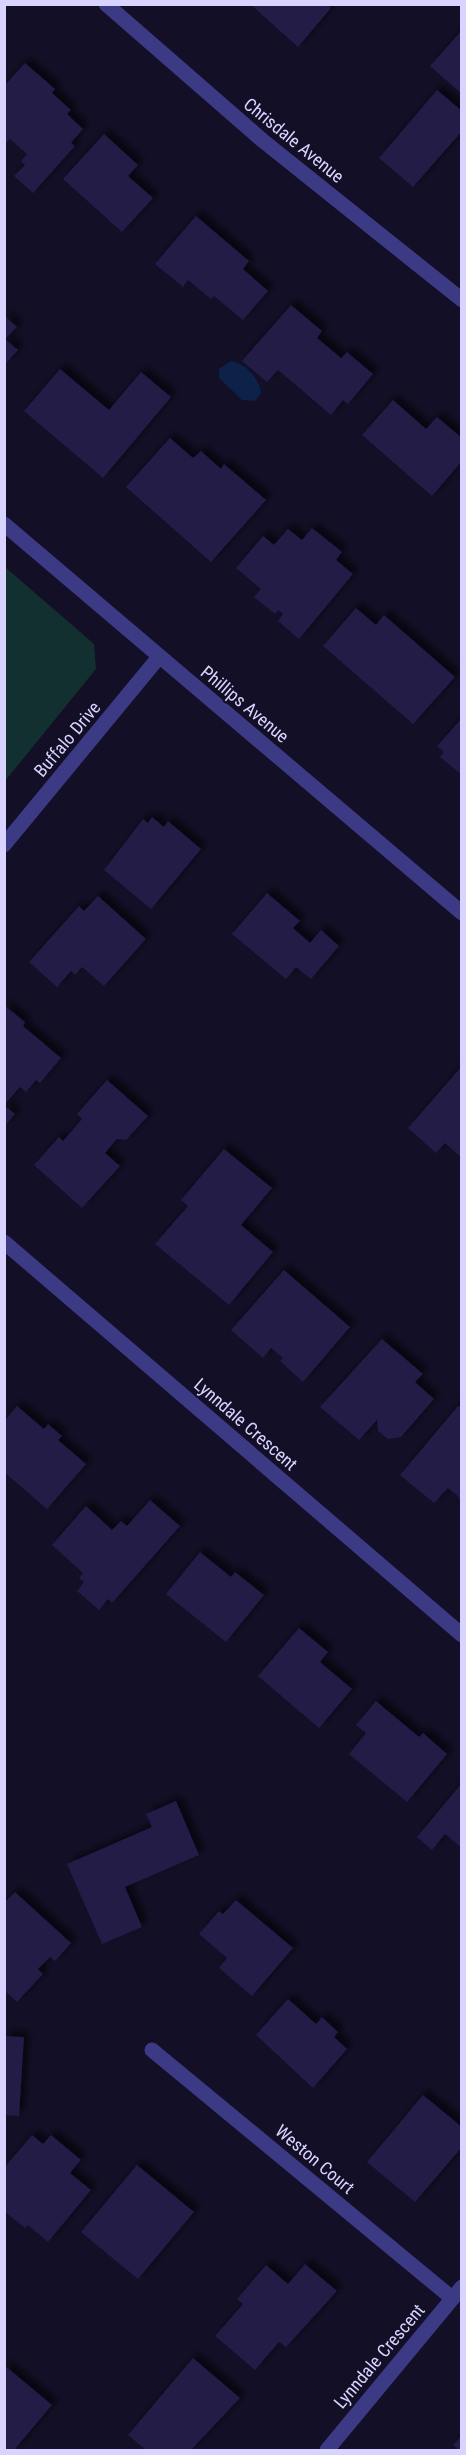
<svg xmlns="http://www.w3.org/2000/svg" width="466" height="2455" font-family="'Roboto Condensed',sans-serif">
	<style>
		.green { fill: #12302f }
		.water { fill: #0c2248 }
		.building { fill: #241b47; filter: url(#shadow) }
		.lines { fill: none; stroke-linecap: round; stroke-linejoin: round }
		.minor { stroke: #3d3a85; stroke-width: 15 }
		.tertiary { stroke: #3d3a85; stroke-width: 15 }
		.labels { text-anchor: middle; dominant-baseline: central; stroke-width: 4.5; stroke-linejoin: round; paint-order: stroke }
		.street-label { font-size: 18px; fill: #d9d4ff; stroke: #130f26 }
	</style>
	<defs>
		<filter id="shadow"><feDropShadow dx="5.5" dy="-5.5" stdDeviation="3" flood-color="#0009"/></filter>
	</defs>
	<rect width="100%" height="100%" fill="#130f26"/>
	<path class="green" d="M5,567L94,644L96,669L5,781Z"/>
	<path class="water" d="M231,361C245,363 260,379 261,393L255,401L242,400L219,378V369Z"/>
	<path class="building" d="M250,4H327L331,8L298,47Z
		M462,30V94L430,66Z
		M25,63L55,89L52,93L71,110L67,114L83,129L71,143L75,146L33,193L14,176L25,165L21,161L27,154L10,139L4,145V86Z
		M437,90L462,111V131L413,187L379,158Z
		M104,134L138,165L128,176L153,198L122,232L63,179Z
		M196,216L249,261L243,269L268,291L243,320L214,296L211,299L188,280L183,287L155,264Z
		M291,305L322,331L317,338L341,358L347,352L373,374L348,404L343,400L331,415L278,370L267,382L242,361Z
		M5,316L17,327L5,339L18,350L4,365Z
		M60,369L109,410L141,372L171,397L103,478L24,411Z
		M393,400L426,429L437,417L462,438V461L432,496L362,435Z
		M170,438L193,458L201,451L221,469L224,464L266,500L211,562L126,487Z
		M312,528L342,552L336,560L353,574L299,639L278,621L283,614L279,610L275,614L254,597L261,589L236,568L263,536L274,545L288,529L302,540Z
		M356,608L376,625L384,615L455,677L413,724L323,646Z
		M462,718V775L440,757L444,752L437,746Z
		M152,817L164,827L168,821L201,849L151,909L104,870L143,819L148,823Z
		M267,893L300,921L293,928L310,943L321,930L339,946L311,979L296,967L286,979L232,934Z
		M98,896L146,939L104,986L82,967L75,975L71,971L57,987L29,962L79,906L84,911Z
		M4,1005L25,1022L23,1026L61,1058L40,1083L36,1080L26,1092L20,1087L4,1105Z
		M462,1066V1158L445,1143L436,1153L408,1128Z
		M107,1080L148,1116L126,1140L117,1139L105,1153L120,1166L82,1208L34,1165L59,1137L63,1141L82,1119L77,1114Z
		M4,1105L15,1114L4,1127Z
		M224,1149L272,1188L241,1225L273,1252L229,1305L155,1244L188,1206L181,1200Z
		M284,1270L350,1327L303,1382L280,1361L283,1358L271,1348L263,1358L231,1330Z
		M382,1339L423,1374L415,1382L434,1399L401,1437L388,1439L378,1431L377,1420L359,1440L320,1407Z
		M17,1406L44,1429L48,1424L62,1436L58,1440L86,1464L47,1509L4,1472V1421Z
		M458,1406L462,1408V1504L458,1496L448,1488L434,1503L400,1475Z
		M150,1500L180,1526L112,1603L108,1599L99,1610L77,1591L84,1582L79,1578L83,1573L52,1545L86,1506L112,1530L121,1521L127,1526Z
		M200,1552L231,1577L235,1572L264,1595L226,1642L166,1594Z
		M299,1628L328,1652L320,1662L352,1689L319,1728L258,1676Z
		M376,1701L419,1737L423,1733L447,1754L407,1802L349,1754L366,1733L356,1725Z
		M462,1783V1848L445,1834L432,1850L417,1837Z
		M176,1801L199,1855L125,1887L142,1927L102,1944L67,1864L152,1827L146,1814Z
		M15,1892L71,1943L55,1961L50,1957L38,1969L43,1974L17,2002L4,1990V1903Z
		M236,1900L293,1948L252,1996L219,1968L227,1958L199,1934L219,1911L223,1914Z
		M288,1999L316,2024L322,2017L338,2032L334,2037L347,2049L313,2088L256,2035Z
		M4,2036L24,2037L19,2116L4,2115Z
		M423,2095L462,2127V2147L415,2202L367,2162Z
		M32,2135L43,2144L51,2135L81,2160L70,2173L91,2190L48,2242L28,2225L25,2228L4,2211V2168Z
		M137,2165L194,2212L138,2279L81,2232Z
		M305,2264L337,2291L286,2347L279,2342L255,2370L215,2336L243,2304L237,2299L266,2265L288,2284Z
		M193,2358L240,2398L191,2450H146L128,2435Z
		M4,2365L52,2405L14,2450H4Z
		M462,2435V2450H459L453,2445Z"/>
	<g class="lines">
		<path class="minor" d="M106,4L262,140L462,300
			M4,845L159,657
			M4,1242L462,1635
			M152,2050L452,2298
			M327,2450L462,2287"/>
		<path class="tertiary" d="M4,524L462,913"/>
	</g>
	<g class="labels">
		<g class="street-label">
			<text transform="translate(294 140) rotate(39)">Chrisdale Avenue</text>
			<text transform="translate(245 704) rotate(40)">Phillips Avenue</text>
			<text transform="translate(67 739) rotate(-50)">Buffalo Drive</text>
			<text transform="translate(246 1424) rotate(41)">Lynndale Crescent</text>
			<text transform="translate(315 2159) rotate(40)">Weston Court</text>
			<text transform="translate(379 2356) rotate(-50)">Lynndale Crescent</text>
		</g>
	</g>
	<rect width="466" height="2455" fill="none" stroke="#d9d4ff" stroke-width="12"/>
</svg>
